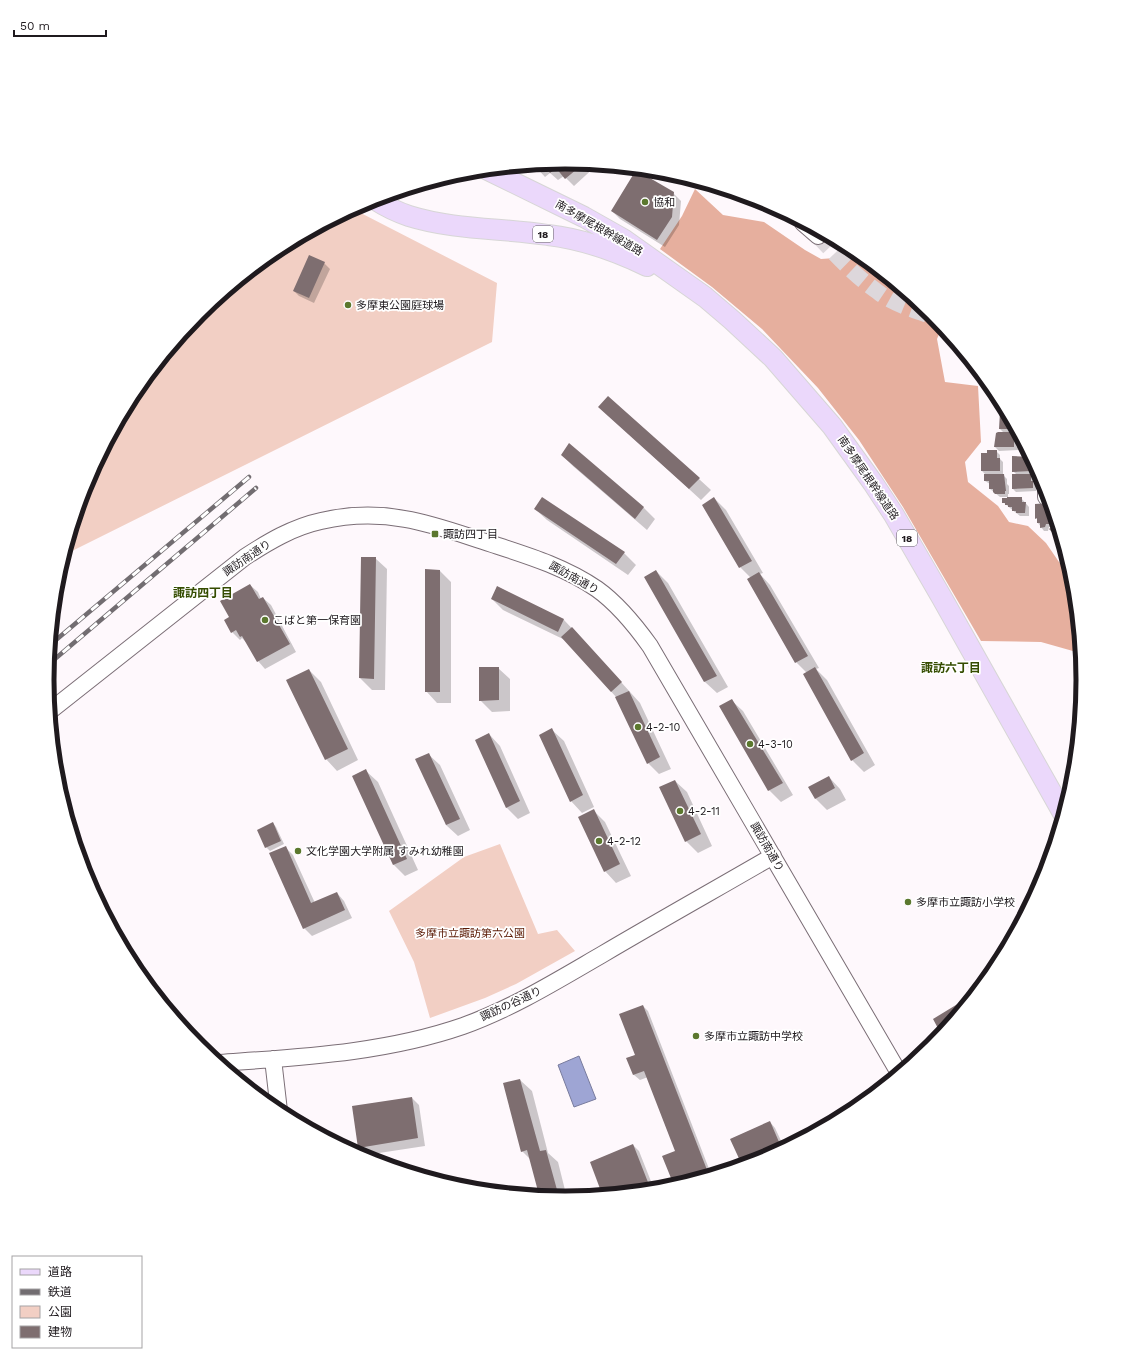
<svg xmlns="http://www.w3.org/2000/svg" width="1130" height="1360" font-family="'Work Sans','Noto Sans JP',sans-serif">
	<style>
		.green { fill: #f2cfc4 }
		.forest { fill: #e6af9e }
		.water { fill: #9ea5d4; stroke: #787b9d }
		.shadow { fill: #0003 }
		.building { fill: #7e6e70 }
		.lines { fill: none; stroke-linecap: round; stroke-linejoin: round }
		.minor-tunnel { stroke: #ddd7db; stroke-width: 16; stroke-dasharray: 16 8; stroke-linecap: butt }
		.minor-casing { stroke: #7b6e76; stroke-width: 18 }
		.major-casing { stroke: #d7d6d6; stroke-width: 22 }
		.minor { stroke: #fff; stroke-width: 16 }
		.major { stroke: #ebd8fb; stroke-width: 20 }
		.rail-casing { stroke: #726d71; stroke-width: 4.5 }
		.rail { stroke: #fff; stroke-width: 3; stroke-dasharray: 9; stroke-linecap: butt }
		.poi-dot { fill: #5b782e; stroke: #fff; stroke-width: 1.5 }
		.labels { text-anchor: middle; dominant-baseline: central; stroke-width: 3.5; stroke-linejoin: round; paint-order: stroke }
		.shield { fill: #fff; stroke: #625f62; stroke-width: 1 }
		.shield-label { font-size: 10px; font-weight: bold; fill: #1f1a1e }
		.poi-label { font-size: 11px; fill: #1f1a1e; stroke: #fff; text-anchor: start }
		.street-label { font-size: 11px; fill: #1f1a1e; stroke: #fff }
		.park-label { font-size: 11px; fill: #5b1b05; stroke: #fff }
		.neighbourhood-label { font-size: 12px; font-weight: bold; fill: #354d01; stroke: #fff }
		.rim { fill: none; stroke: #1f1a1e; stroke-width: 5 }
	</style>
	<rect width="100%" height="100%" fill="#fef8fc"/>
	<path class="green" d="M353,209L497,283L492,342L64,555L87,482L134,392L199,314L277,249Z
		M500,844L538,934L557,930L575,951L516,984L485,998L430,1018L414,962L389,911L464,857Z"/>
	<path class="forest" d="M695,189L723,215L764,222L805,250L821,259L850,257L853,249L931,314L942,327L937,339L945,382L978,386L981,442L965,462L968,482L998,506L1009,522L1028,526L1046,543L1059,562L1071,572L1073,579L1080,653L1041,642L981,641L903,507L859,440L818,388L762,329L712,287L660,249L682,216Z"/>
	<path class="water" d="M579,1056L596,1099L574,1107L558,1065Z"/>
	<path class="shadow" d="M565,162L597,165L574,186L564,176L558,180L550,173L545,177L534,165Z
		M673,193L681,201L679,225L665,247L620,219L612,211Z
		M324,263L330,269L314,303L299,296L294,291Z
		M996,393L1017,432H1013L1017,436L1018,450L999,451L995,447L997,434L1004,433L1000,429L1001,412L998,409Z
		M599,407L699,479L711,490L701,500Z
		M569,445L644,508L655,519L647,530L574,467L562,455Z
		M996,451L1000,455V459L1003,462V475L1007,479V484L1009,486V494H1008V498H1021L1029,507V516H1020L1010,508L1003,502L1008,499V497H1000L990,489V484L985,481V474L982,471Z
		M1013,457L1031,459L1036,467H1034V475H1030L1034,478V483L1036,485V491L1016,492L1013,489L1017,475L1013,471Z
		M714,498L726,510L763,573L760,574L770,585L819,668L816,669L827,680L875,765L864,772L852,760L804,674L807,673L796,662L751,578L740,567Z
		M1049,504L1051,506L1055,518H1052L1053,527H1049L1048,531H1044L1038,523V520L1036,518Z
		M535,509L624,553L636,565L628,575L547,520Z
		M375,558L387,569L385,690H372L360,678Z
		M440,571L451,582V703H437L426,691Z
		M656,571L668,583L728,687L717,693L705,682L645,577Z
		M250,585L258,592L261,599L263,598L271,605L296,652L265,669L258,661L248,644L242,638L240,640L232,632Z
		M497,587L564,620L583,640L640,703L671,769L659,774L648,763L616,697L565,640L503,610L492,599Z
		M498,668L510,679V711L492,712L480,700Z
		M309,670L321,682L358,760L337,771L326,759Z
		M731,700L743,711L793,795L781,802L769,790Z
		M552,730L564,741L594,807L582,813L571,801Z
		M489,734L500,746L530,813L518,819L506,807Z
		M428,754L440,765L470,830L458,836L446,825Z
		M366,771L378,782L418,870L405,876L394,865L354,776Z
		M829,777L840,789L846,800L827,810L816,799L810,788Z
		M675,781L687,792L712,846L698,853L686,841Z
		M594,811L605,822L631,876L616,883L605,871Z
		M273,823L276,827L284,844L270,851L266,847L258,830Z
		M285,847L293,855L315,903L337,893L344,901L352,918L312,936L304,928Z
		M643,1006L648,1011L711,1174L676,1185L674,1183L676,1151L648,1077L640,1080L634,1075L628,1058L636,1055Z
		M520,1080L532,1091L548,1153L558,1162L567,1198L540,1196L531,1160L522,1151Z
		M412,1098L419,1105L425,1146L366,1155L359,1147Z
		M770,1122L775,1128L784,1147L763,1159L743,1165L731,1139Z
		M633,1145L639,1151L654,1189L604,1194L591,1162Z
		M385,1159L392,1166L375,1161Z"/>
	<path class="building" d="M565,162L583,164L565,179L556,168L550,173L543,165L537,170L533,165Z
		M636,170L674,192L672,217L657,240L611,211Z
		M309,255L325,262L309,298L293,291Z
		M995,392H996L1005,410H997V401L994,399Z
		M608,396L700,478L689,489L598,407Z
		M1000,412H1006L1015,429H999Z
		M998,432H1014V447H994L996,433Z
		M569,443L644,507L635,519L561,455Z
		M987,450H997V458H1000V471H981V453H987Z
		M1012,456L1030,457L1034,464H1031V471L1012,472Z
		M984,474H1004L1006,491H1005V494H995L993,492V489H989V481H984Z
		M1012,474H1031V481H1033V488L1012,489Z
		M542,497L625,552L616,564L534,509Z
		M714,497L752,561L739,568L702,505Z
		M1007,497H1022V502H1026L1025,513H1016V511H1012V507H1008V505H1005V503H1002V498H1007Z
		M1049,503L1052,510V515H1049V524H1046L1045,527L1040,528V523H1037V518L1035,519V504Z
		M1056,523L1064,549L1062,551L1057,545L1061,541L1049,529Z
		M361,557H376L374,679L359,678Z
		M425,569L440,570V692H425Z
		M656,570L717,676L704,682L644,577Z
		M759,572L808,656L795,663L747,579Z
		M250,584L259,599L263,597L290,644L257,662L242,636L240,637L236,630L231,633L224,620L229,617L220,601Z
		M497,586L564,619L558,632L491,599Z
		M572,627L622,682L611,692L561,637Z
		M479,667H499V700L479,701Z
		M815,667L864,753L851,761L803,674Z
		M309,669L348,749L325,760L286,680Z
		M629,691L660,757L647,764L615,697Z
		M732,699L783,783L768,791L719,706Z
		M552,728L583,795L570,802L539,735Z
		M489,733L520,801L506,808L475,740Z
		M429,753L460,819L446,825L415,759Z
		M366,769L407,859L393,865L352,776Z
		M829,776L835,788L815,799L808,787Z
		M675,780L701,834L685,842L659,787Z
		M594,809L620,864L604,872L578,817Z
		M273,822L281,841L265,848L257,830Z
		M286,846L311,903L337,892L345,910L303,929L269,853Z
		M974,994V995L941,1034L933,1019Z
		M643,1005L709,1175L687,1182L685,1178L673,1183L662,1156L675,1151L644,1071L633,1075L626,1058L635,1055L619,1014Z
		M520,1079L540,1151L546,1150L559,1197L539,1195L527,1150L521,1152L503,1083Z
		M412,1097L418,1138L358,1148L352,1106Z
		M770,1121L782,1149L763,1159L742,1165L730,1139Z
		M633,1144L651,1190L602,1194L590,1162Z
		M385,1158L386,1164L372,1160Z"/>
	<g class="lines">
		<path class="minor-tunnel" d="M818,236C837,256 855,276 878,292C893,304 916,311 934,317"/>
		<defs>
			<path id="minor" d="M803,223L818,236
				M1046,488V497H1048
				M50,711L245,557C268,542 293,527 321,521C347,515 378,514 405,519C435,524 463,535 492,544C529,556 565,567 597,589C618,604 635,625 650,646L899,1073
				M273,1059L279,1111
				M220,1063C302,1057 385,1053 463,1026C513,1008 558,980 603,954C659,921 716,889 773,856"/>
			<path id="major" d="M488,170L584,217L623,239L705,297L732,320L773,358L832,426L873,483L894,515L942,598L1063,813
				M374,199C385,206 397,212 409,216C454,230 502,228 548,235C582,239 616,251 647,266"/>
		</defs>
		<use href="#minor" class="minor-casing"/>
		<use href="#major" class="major-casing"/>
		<use href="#minor" class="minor"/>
		<use href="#major" class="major"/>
		<defs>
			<path id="rail" d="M55,596L57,595
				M50,645L249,477
				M49,664L256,488"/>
		</defs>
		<use href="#rail" class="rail-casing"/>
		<use href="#rail" class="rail"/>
	</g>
	<g class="poi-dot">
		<circle cx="645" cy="202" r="4"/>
		<circle cx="348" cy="305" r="4"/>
		<rect x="431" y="530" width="8" height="8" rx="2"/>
		<circle cx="265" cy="620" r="4"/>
		<circle cx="638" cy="727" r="4"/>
		<circle cx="750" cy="744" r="4"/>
		<circle cx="680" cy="811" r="4"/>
		<circle cx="599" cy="841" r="4"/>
		<circle cx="298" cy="851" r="4"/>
		<circle cx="908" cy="902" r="4"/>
		<circle cx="696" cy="1036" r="4"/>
	</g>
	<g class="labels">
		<g class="shield">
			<rect x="533" y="226" width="20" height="16" rx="3"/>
			<rect x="897" y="530" width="20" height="16" rx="3"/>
		</g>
		<g class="shield-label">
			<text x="543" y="234">18</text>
			<text x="907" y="538">18</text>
		</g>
		<g class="poi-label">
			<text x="653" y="202">協和</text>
			<text x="356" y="305">多摩東公園庭球場</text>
			<text x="443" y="534">諏訪四丁目</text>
			<text x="273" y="620">こばと第一保育園</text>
			<text x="646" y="727">4-2-10</text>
			<text x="758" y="744">4-3-10</text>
			<text x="688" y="811">4-2-11</text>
			<text x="607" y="841">4-2-12</text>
			<text x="306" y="851">文化学園大学附属 すみれ幼稚園</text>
			<text x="916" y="902">多摩市立諏訪小学校</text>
			<text x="704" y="1036">多摩市立諏訪中学校</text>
		</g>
		<g class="street-label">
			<text transform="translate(599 228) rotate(30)">南多摩尾根幹線道路</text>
			<text transform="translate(868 478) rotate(56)">南多摩尾根幹線道路</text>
			<text transform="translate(247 558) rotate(-34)">諏訪南通り</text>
			<text transform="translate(574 578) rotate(29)">諏訪南通り</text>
			<text transform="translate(767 847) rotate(60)">諏訪南通り</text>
			<text transform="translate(511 1004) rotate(-25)">諏訪の谷通り</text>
		</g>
		<g class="park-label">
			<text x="470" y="933">多摩市立諏訪第六公園</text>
		</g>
		<g class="neighbourhood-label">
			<text x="203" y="593">諏訪四丁目</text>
			<text x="951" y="668">諏訪六丁目</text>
		</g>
	</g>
	<path d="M0 0H1130V1360H0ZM54 680a511 511 0 1 1 1022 0a511 511 0 1 1-1022 0Z" fill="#fff" fill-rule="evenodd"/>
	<path class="rim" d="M54 680a511 511 0 1 1 1022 0a511 511 0 1 1-1022 0Z"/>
	<rect x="12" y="1256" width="130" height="92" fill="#ffffff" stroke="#a5a3a5"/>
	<rect x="20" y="1269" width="20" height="6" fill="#ebd8fb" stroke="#a5a3a5"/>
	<text x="48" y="1276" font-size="12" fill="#1f1a1e">道路</text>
	<rect x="20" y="1289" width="20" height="6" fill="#726d71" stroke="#a5a3a5"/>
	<text x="48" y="1296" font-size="12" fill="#1f1a1e">鉄道</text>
	<rect x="20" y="1306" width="20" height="12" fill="#f2cfc4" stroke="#a5a3a5"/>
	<text x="48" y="1316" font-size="12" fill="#1f1a1e">公園</text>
	<rect x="20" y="1326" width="20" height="12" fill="#7e6e70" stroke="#a5a3a5"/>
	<text x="48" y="1336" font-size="12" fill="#1f1a1e">建物</text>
	<path d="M14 30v6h92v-6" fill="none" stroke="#1f1a1e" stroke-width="2"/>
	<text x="20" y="30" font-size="12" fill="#1f1a1e" stroke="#ffffff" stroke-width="3" paint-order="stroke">50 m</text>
</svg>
